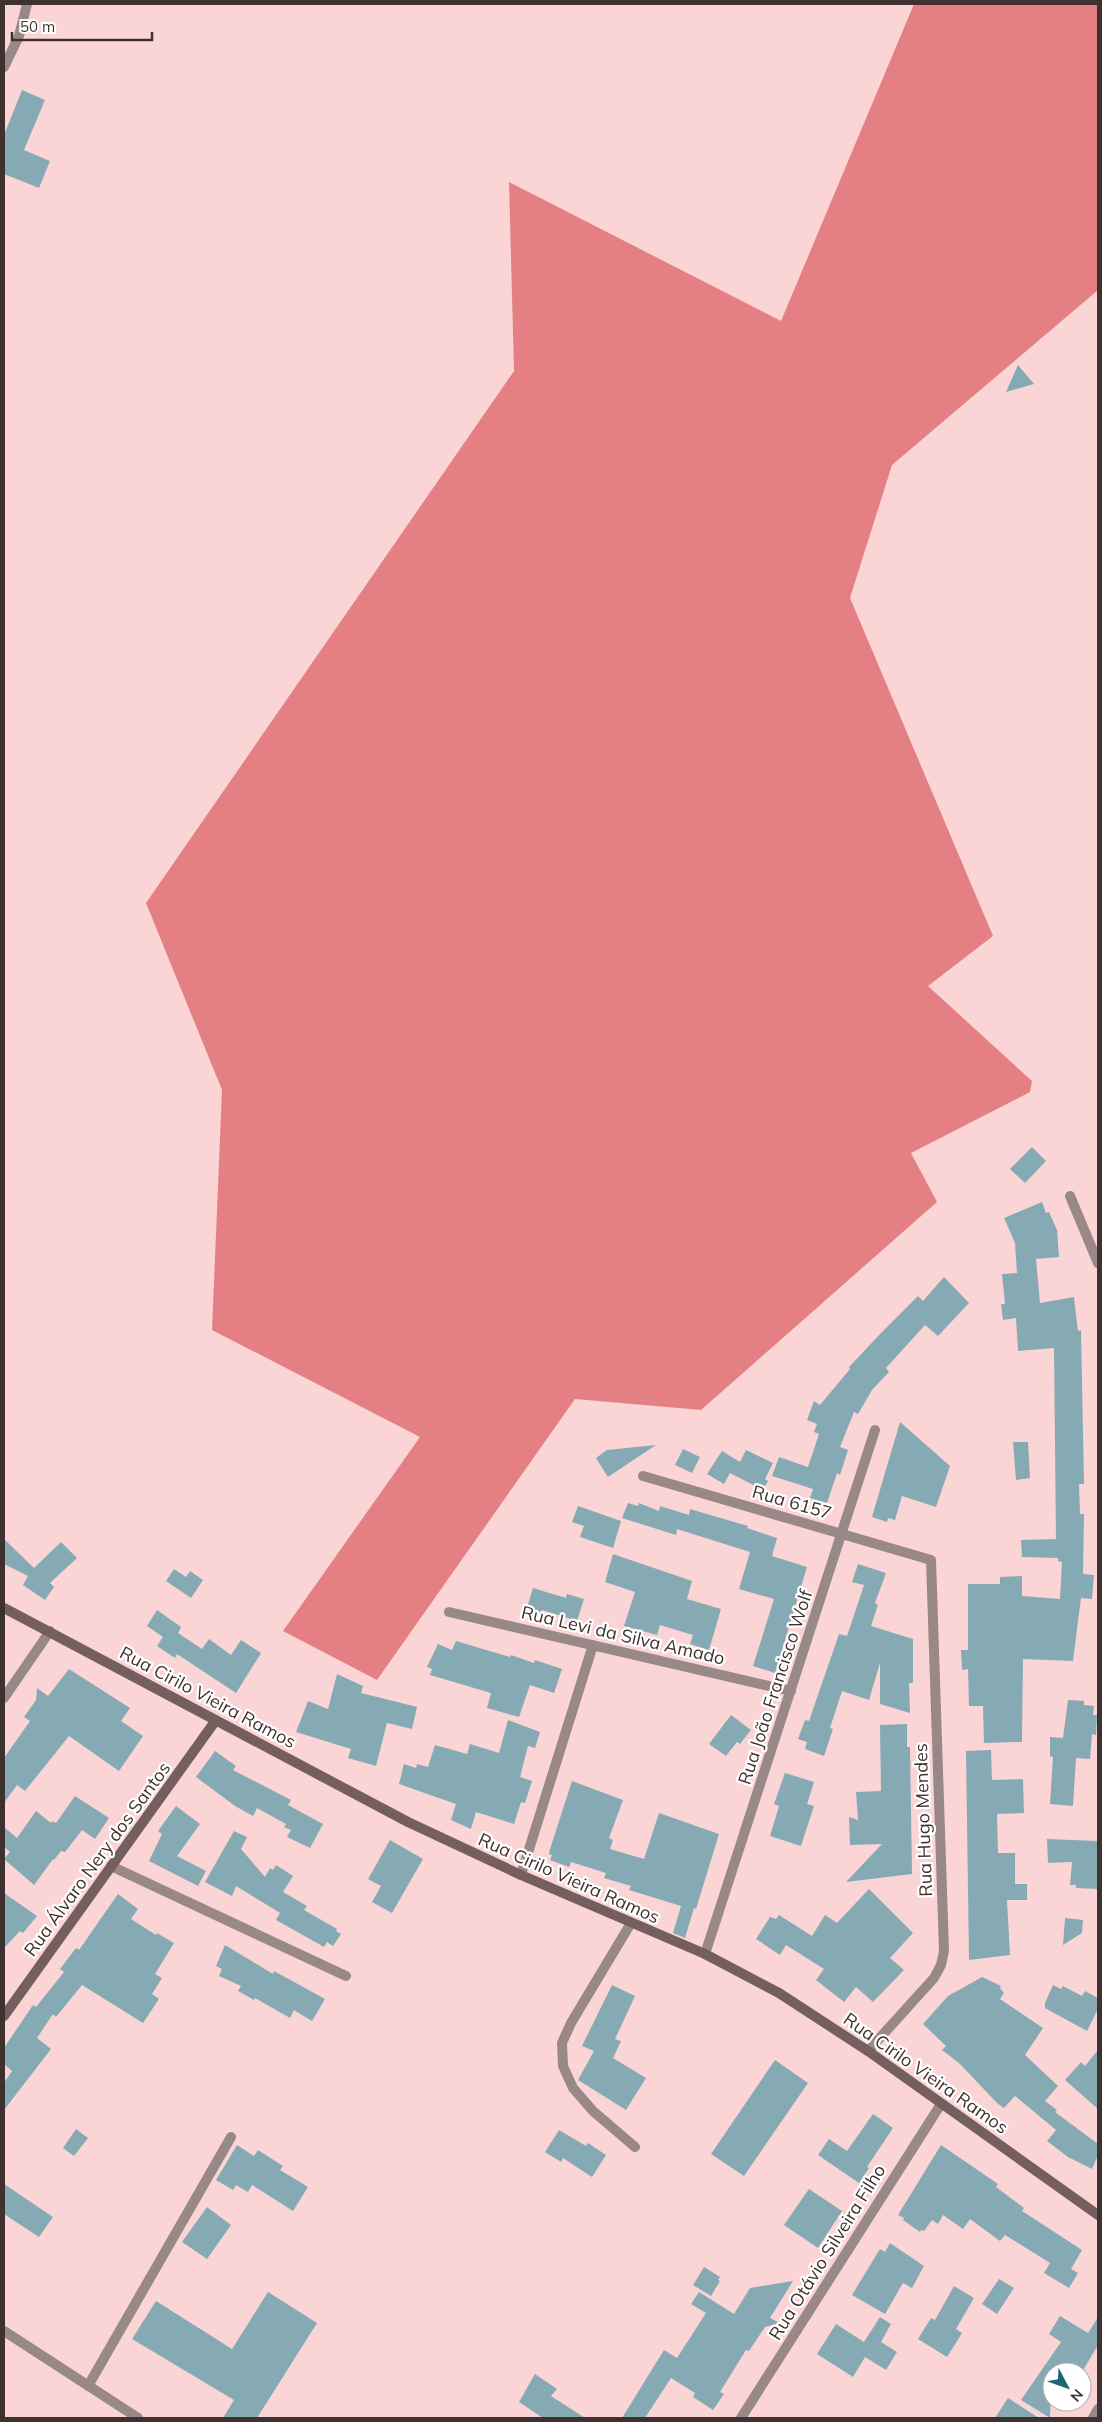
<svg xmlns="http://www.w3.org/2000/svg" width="1102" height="2422" font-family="Mulish,sans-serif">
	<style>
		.forest { fill: #e48083 }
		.building { fill: #85aab4 }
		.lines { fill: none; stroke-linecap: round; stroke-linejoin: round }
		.lane { stroke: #988888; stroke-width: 10 }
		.street { stroke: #988888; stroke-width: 10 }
		.secondary { stroke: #755f5e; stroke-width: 10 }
		.labels { text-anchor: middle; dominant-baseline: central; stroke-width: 4.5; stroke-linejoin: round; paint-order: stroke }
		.street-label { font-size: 18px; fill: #403131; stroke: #fff }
	</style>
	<rect width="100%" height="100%" fill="#fbd5d5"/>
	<path class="forest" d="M914,4H1098V290L892,465L850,598L993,936L928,986L1032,1081L1030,1092L911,1153L937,1202L701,1410L575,1399L377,1680L283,1631L420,1437L212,1330L222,1090L146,903L514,371L509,182L781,321Z"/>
	<path class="building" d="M22,90L45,100L24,150L50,161L39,188L4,174V135Z
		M1018,365L1034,384L1006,392Z
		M1032,1147L1046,1161L1025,1183L1010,1169Z
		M1042,1202L1046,1213L1049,1212L1057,1230L1059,1257L1036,1259L1040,1303L1074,1297L1078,1331L1081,1330L1084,1484H1079L1080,1514H1084L1083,1574L1094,1575L1092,1599L1081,1598L1073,1661L1023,1659L1022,1742L984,1743L983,1706H969L968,1669L962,1670L961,1650H968V1584H1000V1577L1022,1576V1596L1060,1599L1062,1562L1058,1561V1558L1022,1557L1021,1540L1056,1539L1054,1348L1018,1351L1016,1318L1003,1320L1001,1304H1005L1002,1274L1017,1273L1015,1243L1004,1218Z
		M944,1277L969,1303L938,1336L925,1325L886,1368L889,1372L872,1390L858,1414L854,1412L840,1447L848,1450L840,1475L837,1473L827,1503L810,1498L813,1489L772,1476L779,1457L808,1467L819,1434L814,1432L817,1424L807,1420L814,1401L820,1405L850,1369L849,1367L882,1332L918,1296L923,1301Z
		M900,1422L950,1466L936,1507L902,1496L895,1520L888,1518L887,1522L872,1517Z
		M1013,1442H1028L1030,1478L1016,1480Z
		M656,1445L608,1477L596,1458L607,1450Z
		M683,1449L700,1457L692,1473L675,1465Z
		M746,1450L773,1463L765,1479L768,1481L763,1490L730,1473L724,1484L707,1474L722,1451L740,1462Z
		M628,1503L638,1506L639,1503L659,1511L660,1506L689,1515L690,1509L748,1526L747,1528L777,1538L772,1556L807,1567L775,1673L753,1666L774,1599L739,1589L750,1552L677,1529L676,1535L622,1518Z
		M578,1506L621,1521L613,1548L580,1537L584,1526L572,1522Z
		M4,1539L34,1568L61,1542L77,1558L50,1583L54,1587L45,1600L23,1585L28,1576L4,1564Z
		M613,1554L692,1581L687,1599L721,1609L709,1650L690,1644L693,1635L660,1625L657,1635L624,1626L635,1592L605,1582Z
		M858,1564L886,1573L875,1603L878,1605L871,1626L913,1639V1683H909L910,1713L880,1704V1663L869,1700L842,1691L830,1728L833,1729L824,1756L805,1749L807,1742L798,1739L805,1720L809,1721L839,1634L847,1636L864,1585L852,1582Z
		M174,1569L186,1577L190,1571L203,1580L191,1598L166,1581Z
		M533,1588L566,1598L567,1594L584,1599L577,1621L542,1610L540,1619L525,1614Z
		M157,1610L181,1627L178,1633L202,1649L209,1639L231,1655L241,1640L261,1653L236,1693L177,1654L175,1658L157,1646L163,1637L147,1626Z
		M456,1641L510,1657L511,1655L534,1663L535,1660L562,1669L554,1693L530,1685L519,1717L487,1708L491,1693L430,1675L432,1669L427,1667L438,1644L452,1650Z
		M69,1669L130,1708L121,1721L143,1736L119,1771L69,1736L25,1791L17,1785L4,1803V1758L30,1721L24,1717L36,1700L37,1688L48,1696Z
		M337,1674L363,1686L361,1693L417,1707L412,1729L387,1723L376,1766L348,1758L351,1749L296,1732L308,1701L328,1709Z
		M1068,1700L1084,1701V1705L1094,1706L1093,1715H1097L1096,1735L1092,1734L1090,1759L1076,1758L1073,1806L1050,1804L1053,1757L1050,1756V1737L1063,1738Z
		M731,1715L751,1730L740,1744L737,1742L726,1756L709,1744Z
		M508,1720L540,1732L535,1748L528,1746L520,1777L532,1781L525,1803L521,1802L514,1824L476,1812L471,1829L451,1820L456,1804L399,1784L404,1764L416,1768L417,1764L428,1767L435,1745L467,1754L470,1744L499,1753Z
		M907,1724V1747H910L912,1874L846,1882L882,1844L850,1845L849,1817L858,1820L856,1792L881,1791L880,1725Z
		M991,1750L992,1780L1023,1779L1024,1813L997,1814L998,1853H1015V1884H1027V1900H1007L1010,1955L969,1960L966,1751Z
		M215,1751L236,1766L233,1770L291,1800L288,1805L323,1824L310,1848L287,1837L291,1830L284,1827L286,1824L257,1808L253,1816L235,1806L196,1777Z
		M785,1773L814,1782L807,1804L814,1806L801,1846L770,1836L779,1806L774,1804Z
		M572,1781L623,1800L609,1838L613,1840L610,1849L644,1859L659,1813L719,1834L696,1909L694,1908L685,1938L673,1933L681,1906L629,1890L631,1886L604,1878L606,1873L571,1862L569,1867L550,1860L552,1855L549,1854L550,1849Z
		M75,1796L109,1818L95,1839L82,1830L65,1852L61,1851L54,1860L53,1859L34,1885L4,1859L10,1852L4,1847V1827L17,1838L36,1811L51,1823L52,1821L56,1823Z
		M176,1806L200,1824L177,1856L206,1871L198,1886L149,1861L162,1834L158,1831Z
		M234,1831L247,1837L241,1849L265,1877L270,1868L273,1870L276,1865L293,1876L283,1892L307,1906L304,1910L337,1929L336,1931L341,1934L333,1946L327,1942L324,1947L276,1920L280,1913L236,1886L232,1896L205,1882Z
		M1047,1839L1098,1841V1889L1076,1888V1885H1070L1072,1862L1048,1863Z
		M390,1840L423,1859L392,1913L372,1902L381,1886L368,1879Z
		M869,1889L913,1933L890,1958L904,1970L873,2002L856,1987L844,2002L816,1980L824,1969L786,1945L780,1955L756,1939L770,1917L776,1919L779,1915L812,1936L825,1915L837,1923Z
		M4,1893L37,1916L23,1933L20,1931L4,1948Z
		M118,1894L138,1909L131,1919L156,1935L157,1933L174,1943L155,1974L162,1978L152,1994L159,1999L143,2023L82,1985L56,2017L53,2014L37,2038L51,2049L4,2110V2083L12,2071L4,2064V2048L33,2005L36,2007L64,1972L60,1969L76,1948L79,1950Z
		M1065,1918L1083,1920L1082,1933L1063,1945Z
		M225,1945L273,1974L274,1971L325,1999L312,2021L294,2010L290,2018L255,1998L254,2000L238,1991L241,1986L219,1976L222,1969L216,1966Z
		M982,1977L1001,1986L1000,1988L1004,1993L1000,1999L1043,2028L1025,2055L1058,2086L1045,2101L1057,2110L1055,2112L1098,2144V2155L1092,2169L1068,2157L1047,2141L1056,2130L1015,2096L1004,2108L998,2104L959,2063L942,2050L946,2046L923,2024L948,1996Z
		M612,1985L635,1996L615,2039L621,2041L613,2058L646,2078L626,2110L578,2080L594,2051L582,2046Z
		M1053,1985L1061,1989L1063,1986L1082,1996L1085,1991L1098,1998V2009L1087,2031L1045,2008V2003Z
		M1098,2050V2109L1065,2080L1081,2062L1085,2066Z
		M775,2060L808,2083L744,2176L711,2154Z
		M873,2114L893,2128L867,2167L869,2168L859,2183L818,2155L829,2139L847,2151Z
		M76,2129L88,2138L74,2156L63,2148Z
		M559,2130L586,2146L588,2143L606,2155L592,2177L563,2158L561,2162L545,2152Z
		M237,2145L254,2156L258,2150L283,2166L280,2170L308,2187L293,2211L252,2185L248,2192L236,2185L233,2190L216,2180Z
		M941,2145L998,2184L996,2187L1024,2208L1022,2211L1082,2250L1071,2269L1078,2273L1069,2288L1044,2273L1050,2263L1005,2235L1000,2241L970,2219L963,2229L943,2215L938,2224L932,2220L924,2231L921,2230L920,2232L903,2220L904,2218L898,2215Z
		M4,2184L53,2217L39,2237L4,2214Z
		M809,2189L842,2211L818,2248L784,2225Z
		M207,2207L231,2225L207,2259L182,2242Z
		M890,2243L924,2266L912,2288L903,2283L885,2314L852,2295L880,2249L885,2252Z
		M704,2267L720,2277L718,2280L720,2281L711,2296L693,2285Z
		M999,2279L1014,2288L997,2314L982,2304Z
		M793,2281L770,2318L780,2323L765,2327L749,2351L746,2350L720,2392L724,2394L713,2410L693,2397L695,2393L671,2378L645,2418H622L664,2350L677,2358L706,2313L691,2304L699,2292L734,2314L750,2288Z
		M954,2286L974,2298L956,2329L962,2333L947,2357L918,2339L931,2318L935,2320Z
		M268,2292L317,2323L257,2418H223L234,2400L132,2339L156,2301L232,2349Z
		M1060,2316L1088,2333L1098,2317V2345L1082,2372H1052L1050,2418L1021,2400L1061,2342L1049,2334Z
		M880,2317L891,2324L881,2342L897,2352L886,2370L865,2357L853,2377L817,2354L836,2324L864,2342Z
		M535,2374L557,2389L551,2396L585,2418H543L519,2402Z
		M1008,2398L1039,2418H995Z"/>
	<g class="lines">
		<path class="lane" d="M4,67L19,36L27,4
			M88,2386L231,2137"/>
		<path class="street" d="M1070,1196L1098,1263
			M643,1476L931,1560L944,1951L941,1965L934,1978L868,2051
			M449,1612L791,1691
			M4,1698L50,1631
			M111,1866L346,1976
			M521,1875L593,1645
			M631,1923L571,2023L562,2043L563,2066L573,2088L593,2111L635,2147
			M705,1954L875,1430
			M4,2331L138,2418
			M741,2418L941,2104
			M1093,2418L1098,2409"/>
		<path class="secondary" d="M4,1608L408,1822L521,1875L705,1954L779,1993L868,2051L1098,2215
			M4,2016L216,1720"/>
	</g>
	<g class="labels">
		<g class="street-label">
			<text transform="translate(792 1502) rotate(16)">Rua 6157</text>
			<text transform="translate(623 1635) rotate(13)">Rua Levi da Silva Amado</text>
			<text transform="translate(775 1687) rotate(-72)">Rua João Francisco Wolf</text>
			<text transform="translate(208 1697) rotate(28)">Rua Cirilo Vieira Ramos</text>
			<text transform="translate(923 1820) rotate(-92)">Rua Hugo Mendes</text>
			<text transform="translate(97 1859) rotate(-54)">Rua Álvaro Nery dos Santos</text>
			<text transform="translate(569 1878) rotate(24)">Rua Cirilo Vieira Ramos</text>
			<text transform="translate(926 2073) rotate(35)">Rua Cirilo Vieira Ramos</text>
			<text transform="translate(827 2252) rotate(-58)">Rua Otávio Silveira Filho</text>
		</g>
	</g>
	<rect width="1102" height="2422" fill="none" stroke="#403131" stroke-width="10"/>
	<g transform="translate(1067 2387) rotate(131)"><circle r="24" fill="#ffffff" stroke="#b3adad"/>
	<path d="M0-4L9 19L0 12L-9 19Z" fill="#1d6474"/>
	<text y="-8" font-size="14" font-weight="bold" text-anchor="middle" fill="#403131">N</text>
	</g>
	<path d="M12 32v8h140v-8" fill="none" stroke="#403131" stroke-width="2.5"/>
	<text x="20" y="32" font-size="15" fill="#403131" stroke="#ffffff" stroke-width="4" paint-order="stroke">50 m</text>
</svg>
